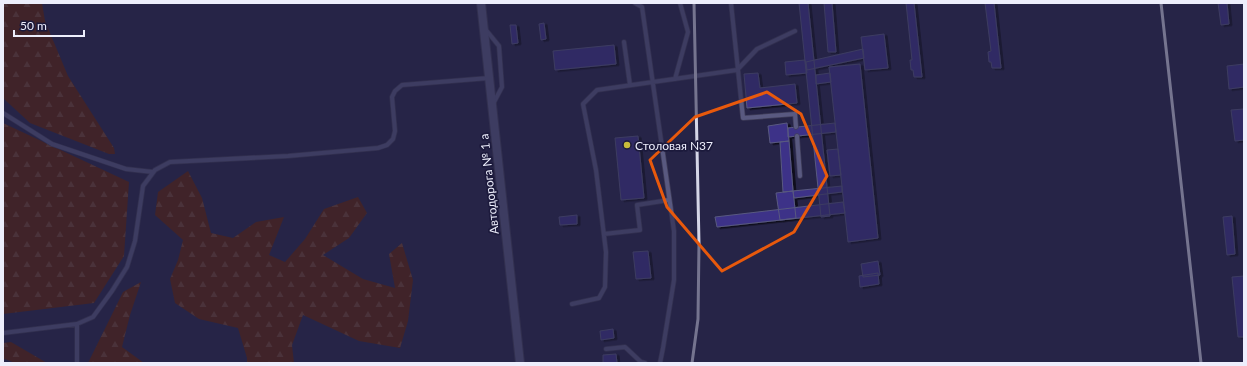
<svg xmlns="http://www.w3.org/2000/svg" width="1247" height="366" font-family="Lato,sans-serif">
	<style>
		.forest { fill: url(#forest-firs) }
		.building { fill: #3c3288; stroke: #595980; filter: url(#shadow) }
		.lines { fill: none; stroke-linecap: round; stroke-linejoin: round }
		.service-casing { stroke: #403e5a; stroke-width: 5.5 }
		.minor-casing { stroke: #403e5a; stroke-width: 10 }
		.service { stroke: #595980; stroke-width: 4 }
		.minor { stroke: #595980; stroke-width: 8 }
		.rail { stroke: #d5d6e7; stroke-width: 3 }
		.marked { fill: none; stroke: #e8590c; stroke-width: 3; stroke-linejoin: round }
		.poi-dot { fill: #c8bb3b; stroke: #1c1a3c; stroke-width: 1.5 }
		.labels { text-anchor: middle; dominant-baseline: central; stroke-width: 3.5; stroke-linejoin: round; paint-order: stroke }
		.poi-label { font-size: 12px; fill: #edeefc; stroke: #1c1a3c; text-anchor: start }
		.street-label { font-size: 12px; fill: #edeefc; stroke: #1c1a3c }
	</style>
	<defs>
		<pattern id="forest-firs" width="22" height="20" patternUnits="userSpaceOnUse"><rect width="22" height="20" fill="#5f2305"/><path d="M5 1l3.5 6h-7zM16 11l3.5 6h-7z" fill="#76432a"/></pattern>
		<filter id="shadow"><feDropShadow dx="3" dy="1.5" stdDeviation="0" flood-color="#0009"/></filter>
	</defs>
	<rect width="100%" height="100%" fill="#262447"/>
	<path class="forest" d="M3,3H42L45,21L68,76L114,148L115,154H109L30,123L3,98Z
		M3,123L129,182L124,256L94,303L3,314Z
		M188,171L202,198L211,233L233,238L256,222L284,217L269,255L285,262L305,239L324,209L358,197L367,213L349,238L323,255L363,279L395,288L389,254L402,243L413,280L408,321L400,348L359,341L303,315L292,345L294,363H247V358L238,328L199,319L175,303L170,279L178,260L183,240L155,215L158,192Z
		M141,282L130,315L122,347L144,363H88L123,292Z
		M11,342L47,363H15L5,359L3,361V343Z"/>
	<path class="building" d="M799,3H808L830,216L821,217Z
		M824,3H832L836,52H828Z
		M906,3H914L922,77H914L913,70H911L910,60H912Z
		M985,3H994L1001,68H992L991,62H989L988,52L991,51Z
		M1218,3H1227L1229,24L1221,25Z
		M544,23L546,39L541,40L539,24Z
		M510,25H516L518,43L512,44Z
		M884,34L888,68L865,70L861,37Z
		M614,45L616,64L555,70L553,51Z
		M863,49L864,58L807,70L806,62Z
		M805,60L807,73L786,75L785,62Z
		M860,64L878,238L848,242L829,67Z
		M1244,64V87L1229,89L1227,66Z
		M758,73L760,88L795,84L797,103L747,108L744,74Z
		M830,73L831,82L816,84V75Z
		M1244,109V140L1235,141L1231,110Z
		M787,123L789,141L770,143L768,126Z
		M835,123L836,132L788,137V128Z
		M638,136L644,198L621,200L615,138Z
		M789,141L793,191L783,192L780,142Z
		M838,149L841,175L830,176L827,150Z
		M842,186V192L794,198L793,191Z
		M793,191L796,218L780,220L776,193Z
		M843,202L845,213L717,227L715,217Z
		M577,215V224L560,225L559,217Z
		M1232,216L1235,254L1227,255L1223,217Z
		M648,251L651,278L636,279L633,252Z
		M878,261L880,275L863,277L861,264Z
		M878,273L879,284L860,287L859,276Z
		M1244,276V337H1238L1232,277Z
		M613,329L614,338L601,340L600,331Z
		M616,354L617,363H603V355Z"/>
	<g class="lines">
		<defs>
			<path id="service" d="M635,3L642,7L674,231V280L663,348L660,363
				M731,3L743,118L795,114L796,127
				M486,30L499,46L502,87L493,104
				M624,42L630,85
				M675,79L688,32L680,3
				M3,113L52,144L126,169L153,172
				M797,136L800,176
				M604,234L640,230L637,205L669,200
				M572,304L599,298L605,287L606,252L596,170L583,104L597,90L737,70L757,49L795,31
				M77,324V363
				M3,333L77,324L93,317L112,291L127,267L135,241L143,186L155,170L170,162L288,156L378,148L387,145L393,139L395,131L392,97L395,91L402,85L489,78
				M606,349L625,347L641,362L645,363"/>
			<path id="minor" d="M481,3L520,363"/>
		</defs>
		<use href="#service" class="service-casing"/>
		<use href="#minor" class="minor-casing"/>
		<use href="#service" class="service"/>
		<use href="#minor" class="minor"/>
		<path class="rail" d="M1161,3L1201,363
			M692,363L698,319L699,244L694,3"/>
	</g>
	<path d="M0 0H1247V366H0ZM767,92L801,114L827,176L794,232L722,271L667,207L650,160L695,117Z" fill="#262447" fill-opacity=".55" fill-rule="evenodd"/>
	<path class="marked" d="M767,92L801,114L827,176L794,232L722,271L667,207L650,160L695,117Z"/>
	<circle class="poi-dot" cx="627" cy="145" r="4"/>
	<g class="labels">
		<g class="poi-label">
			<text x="635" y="145">Столовая N37</text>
		</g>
		<g class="street-label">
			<text transform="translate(489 184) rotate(-96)">Автодорога № 1 а</text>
		</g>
	</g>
	<rect width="1247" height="366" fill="none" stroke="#edeefc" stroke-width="8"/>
	<path d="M14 30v6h70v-6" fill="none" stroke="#edeefc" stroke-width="2"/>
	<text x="20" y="30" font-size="12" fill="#edeefc" stroke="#1c1a3c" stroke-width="3" paint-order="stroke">50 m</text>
</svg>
